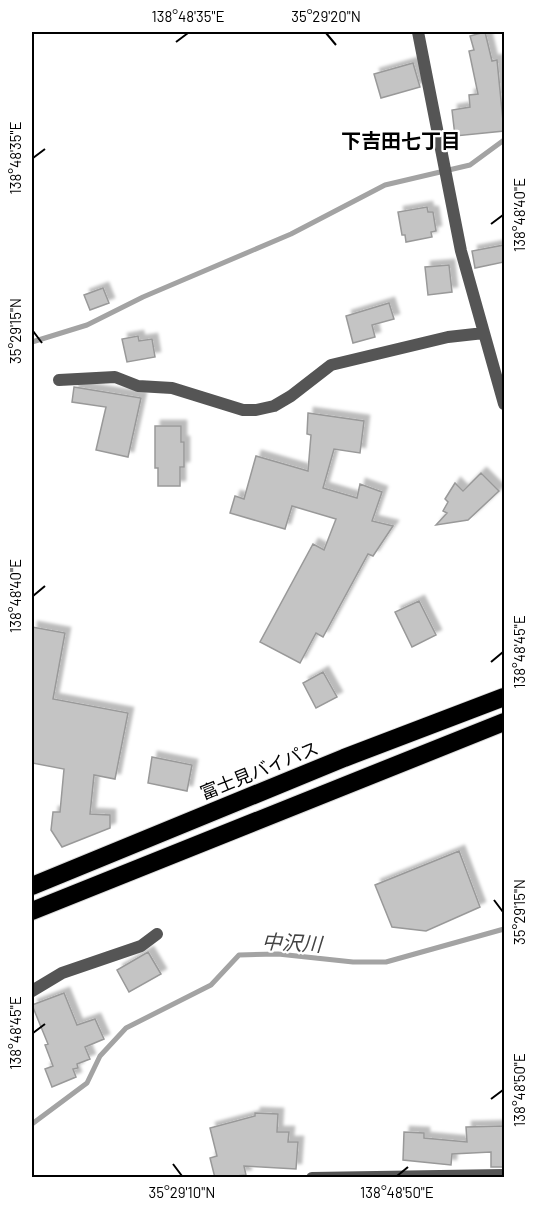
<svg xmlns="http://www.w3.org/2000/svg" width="536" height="1209" font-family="Barlow,'Noto Sans JP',sans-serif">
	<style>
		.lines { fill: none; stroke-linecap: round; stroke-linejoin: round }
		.stream { stroke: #a3a3a3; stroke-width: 5 }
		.building { fill: #c4c4c4; stroke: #999; stroke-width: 1.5; filter: url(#shadow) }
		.highway-casing { stroke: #dbdbdb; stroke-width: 20 }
		.street { stroke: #555; stroke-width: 12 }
		.highway { stroke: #000; stroke-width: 18 }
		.ticks { fill: none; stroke: #000; stroke-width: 2 }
		.labels { text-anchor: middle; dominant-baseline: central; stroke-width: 4.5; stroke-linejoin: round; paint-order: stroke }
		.street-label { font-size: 18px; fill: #000; stroke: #fff }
		.neighbourhood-label { font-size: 20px; font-weight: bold; fill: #000; stroke: #fff }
		.water-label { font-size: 20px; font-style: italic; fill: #444; stroke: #fff }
		.neatline { fill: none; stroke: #000; stroke-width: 2 }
		.ticks-label { font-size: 15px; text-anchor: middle; fill: #000 }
	</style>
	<defs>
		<filter id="shadow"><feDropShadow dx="5.5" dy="-5.5" stdDeviation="1.5" flood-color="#0004"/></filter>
	</defs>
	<rect width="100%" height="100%" fill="#fff"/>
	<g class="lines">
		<path class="stream" d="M32,342L87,325L143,297L291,234L385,185L470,165L504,140
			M32,1124L87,1083L100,1056L126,1028L211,985L239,955L278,954L353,962H386L504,929"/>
	</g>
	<path class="building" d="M485,32L492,61L497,60L504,131L455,136L452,110L470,107L469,95L478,94L469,51L474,50L470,36Z
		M413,63L420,87L381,98L374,74Z
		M427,207L428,212H433L436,231L431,232L432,237L406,242L405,235H402L398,212Z
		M504,245V262L475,268L472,251Z
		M449,265L452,292L428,295L425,267Z
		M103,288L109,303L90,310L84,295Z
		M389,303L394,319L372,325L375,337L353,343L346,316Z
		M138,336L139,341L152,339L155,357L127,362L122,339Z
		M74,387L141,398L128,457L96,450L106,407L72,402Z
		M308,413L364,421L360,453L334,449L323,488L357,498L360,484L382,492L372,521L393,526L373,556L368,554L323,637L316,633L300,663L260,642L313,544L324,550L336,519L292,506L285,529L230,513L235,496L244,499L256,456L308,471L311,435L307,434Z
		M155,426H181V442H184V467H180V486H158V468H155Z
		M481,473L499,491L468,520L436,525L447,513L443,511L448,502L445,499L455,483L463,491Z
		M419,601L436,635L412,647L395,612Z
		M32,627L65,633L53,699L128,713L115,779L94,775L90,814L110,815V828L62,847L51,830L53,812H60L64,769L32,763Z
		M323,672L337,697L316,708L303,683Z
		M152,757L192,765L187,791L148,783Z
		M459,851L480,907L426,931L392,927L375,885Z
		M148,952L161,974L129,992L117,970Z
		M64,993L77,1025L95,1019L104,1039L85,1047L90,1059L77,1064L78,1068L73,1069L76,1077L52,1087L45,1069L53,1066L45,1045L48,1044L32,1005Z
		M255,1113L278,1114L277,1132H289L288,1142H298L296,1169L244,1166L246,1175L215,1178L210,1158L217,1156L210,1128L255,1116Z
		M504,1126V1167H491V1152L452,1154L451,1165L403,1160L404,1132L424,1133V1138L467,1142L466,1127Z"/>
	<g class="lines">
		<defs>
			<path id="highway" d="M32,886L344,758L504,697
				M32,911L504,722"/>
		</defs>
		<use href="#highway" class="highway-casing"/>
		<path class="street" d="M418,32L461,251L504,404
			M59,380L115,377L138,386L172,388L243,410H256L274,406L291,396L331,365L448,337L484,333
			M32,991L62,973L141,946L157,934
			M312,1178L504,1175"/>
		<use href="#highway" class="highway"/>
	</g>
	<path class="ticks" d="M326,33L336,45M176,42L188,33M33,158L45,149M491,224L503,215M33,331L42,343M33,596L45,586M491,662L503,652M494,900L503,912M33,1033L45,1024M491,1099L503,1090M173,1164L182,1176M397,1176L408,1167"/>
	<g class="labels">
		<g class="street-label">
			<text transform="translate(259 770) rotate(-22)">富士見バイパス</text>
		</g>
		<g class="neighbourhood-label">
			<text x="401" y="140">下吉田七丁目</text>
		</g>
		<g class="water-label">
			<text transform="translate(292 942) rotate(3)">中沢川</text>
		</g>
	</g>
	<rect width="536" height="1209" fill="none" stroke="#ffffff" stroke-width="66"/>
	<rect x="33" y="33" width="470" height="1143" class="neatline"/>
	<g class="ticks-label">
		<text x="188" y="22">138°48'35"E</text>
		<text x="326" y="22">35°29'20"N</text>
		<text transform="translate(16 158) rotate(-90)" y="5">138°48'35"E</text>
		<text transform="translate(520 215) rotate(-90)" y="5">138°48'40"E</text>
		<text transform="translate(16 331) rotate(-90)" y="5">35°29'15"N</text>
		<text transform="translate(16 596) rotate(-90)" y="5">138°48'40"E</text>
		<text transform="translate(520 652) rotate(-90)" y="5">138°48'45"E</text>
		<text transform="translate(520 912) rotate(-90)" y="5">35°29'15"N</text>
		<text transform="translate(16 1033) rotate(-90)" y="5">138°48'45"E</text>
		<text transform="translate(520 1090) rotate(-90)" y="5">138°48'50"E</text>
		<text x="182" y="1198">35°29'10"N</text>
		<text x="397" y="1198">138°48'50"E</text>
	</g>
</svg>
